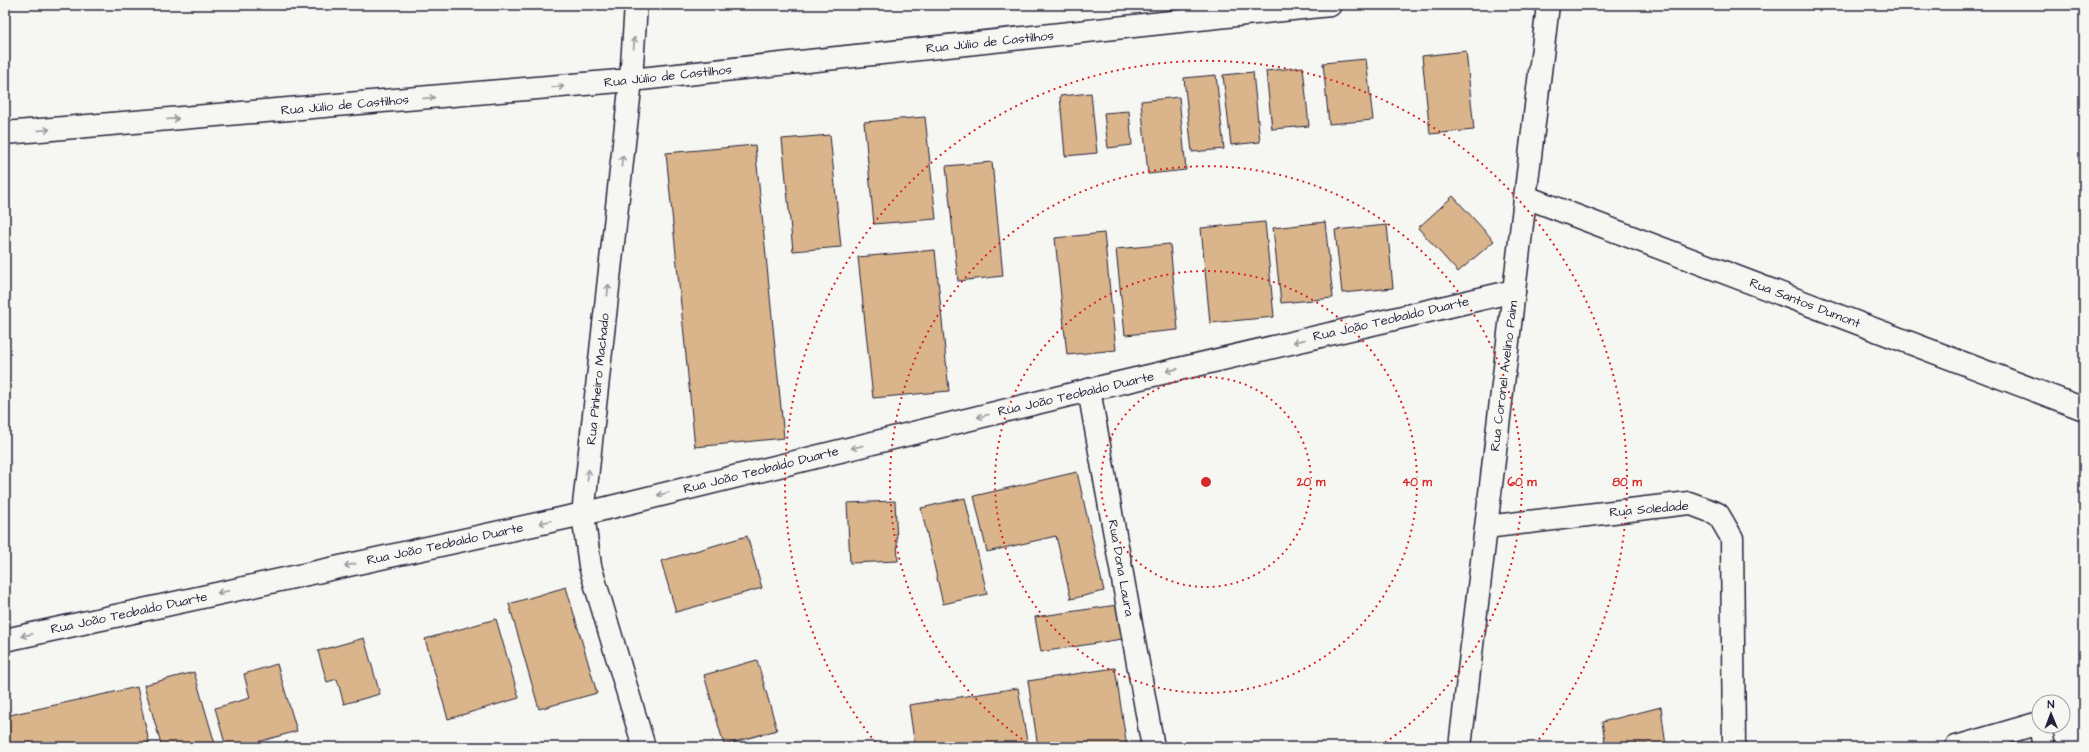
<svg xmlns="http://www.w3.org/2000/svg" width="2089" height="752" font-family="'Architects Daughter',sans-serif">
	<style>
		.building { fill: #dab48b; stroke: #22223b }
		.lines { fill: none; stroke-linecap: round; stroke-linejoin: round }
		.minor-casing { stroke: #22223b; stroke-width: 25 }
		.major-casing { stroke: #22223b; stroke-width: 25 }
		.minor { stroke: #f6f6f2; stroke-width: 22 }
		.major { stroke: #f6f6f2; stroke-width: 22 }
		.oneway { stroke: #9797a0 }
		.ring { fill: none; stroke: #d62828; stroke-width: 2; stroke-dasharray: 2 4 }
		.labels { text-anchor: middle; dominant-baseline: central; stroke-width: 3; stroke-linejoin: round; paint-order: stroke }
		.street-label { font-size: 13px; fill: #22223b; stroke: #f6f6f2 }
		.centre { fill: #d62828; stroke: #f6f6f2; stroke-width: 2 }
		.ring-label { font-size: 12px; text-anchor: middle; font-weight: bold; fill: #d62828; stroke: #f6f6f2; stroke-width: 3; stroke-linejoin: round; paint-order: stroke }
	</style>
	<rect width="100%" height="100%" fill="#f6f6f2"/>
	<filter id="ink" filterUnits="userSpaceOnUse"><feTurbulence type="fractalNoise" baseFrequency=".025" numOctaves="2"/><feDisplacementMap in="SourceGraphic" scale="8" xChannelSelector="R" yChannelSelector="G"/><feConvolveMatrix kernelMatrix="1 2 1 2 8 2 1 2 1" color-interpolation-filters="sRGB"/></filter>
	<g filter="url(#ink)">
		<path class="building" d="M1466,51L1474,130L1430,134L1422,56Z
			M1366,59L1373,120L1329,124L1323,63Z
			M1303,67L1309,126L1272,129L1266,71Z
			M1253,72L1260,142L1231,145L1223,75Z
			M1216,75L1224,149L1192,152L1184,78Z
			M1091,93L1097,153L1065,156L1060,96Z
			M1179,97L1186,170L1148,174L1141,101Z
			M1129,111L1132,145L1108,148L1104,113Z
			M925,117L936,219L874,224L864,122Z
			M830,135L841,247L793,251L782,139Z
			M755,145L784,438L695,447L666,153Z
			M992,162L1003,276L958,281L946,166Z
			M1453,196L1494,241L1458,272L1418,228Z
			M1265,222L1274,317L1210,323L1201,228Z
			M1325,222L1333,298L1281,303L1273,228Z
			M1387,225L1393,288L1342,293L1335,230Z
			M1104,233L1116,350L1067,355L1055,238Z
			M1170,244L1178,330L1125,335L1116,249Z
			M935,250L949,391L873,398L858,257Z
			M1077,472L1104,591L1071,599L1056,536L987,552L974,496Z
			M965,498L987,594L943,604L921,508Z
			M895,501L898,561L850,563L847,503Z
			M747,536L762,588L676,612L661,561Z
			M566,587L597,693L539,709L509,604Z
			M1117,605L1122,639L1041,652L1035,617Z
			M496,619L519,698L448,719L425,639Z
			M364,638L380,694L344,704L337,679L327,682L318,651Z
			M757,660L777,730L724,745L704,675Z
			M277,664L297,731L258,742L259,747H226L215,708L250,698L244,674Z
			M1115,668L1127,747H1038L1028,681Z
			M194,672L215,744L205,747H162L144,685Z
			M137,687L150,747H5V716Z
			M1018,688L1028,747H915L909,705Z
			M1661,707L1666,747H1606L1602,722Z"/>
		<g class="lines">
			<defs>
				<path id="minor" d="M636,5L631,80L583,514L590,566L644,747
					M1526,197L2084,409
					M1089,390L1153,747
					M1486,527L1689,503L1718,514L1732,538L1734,747
					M2040,726L2044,747
					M1460,747L1514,291
					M1956,747L2039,723"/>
				<path id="major" d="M5,133L631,80L1330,5
					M5,640L583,514L1089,390L1514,291L1548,5"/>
			</defs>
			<use href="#minor" class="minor-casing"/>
			<use href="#major" class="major-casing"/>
			<use href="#minor" class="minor"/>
			<use href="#major" class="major"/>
		</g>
		<defs><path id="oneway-shaft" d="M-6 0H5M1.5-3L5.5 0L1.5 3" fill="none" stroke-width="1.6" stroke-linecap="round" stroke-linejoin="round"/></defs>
		<g class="oneway">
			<use href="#oneway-shaft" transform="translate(634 43) rotate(-86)"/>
			<use href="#oneway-shaft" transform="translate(558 87) rotate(-5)"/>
			<use href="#oneway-shaft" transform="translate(429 98) rotate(-5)"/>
			<use href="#oneway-shaft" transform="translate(173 119) rotate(-5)"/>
			<use href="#oneway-shaft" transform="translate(44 130) rotate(-5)"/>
			<use href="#oneway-shaft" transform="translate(622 161) rotate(-84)"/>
			<use href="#oneway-shaft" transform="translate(608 290) rotate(-84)"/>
			<use href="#oneway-shaft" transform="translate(1299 341) rotate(167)"/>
			<use href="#oneway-shaft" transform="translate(1172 370) rotate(167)"/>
			<use href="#oneway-shaft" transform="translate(983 416) rotate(166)"/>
			<use href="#oneway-shaft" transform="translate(857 447) rotate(166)"/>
			<use href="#oneway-shaft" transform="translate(588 475) rotate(-84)"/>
			<use href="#oneway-shaft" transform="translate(663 494) rotate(166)"/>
			<use href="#oneway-shaft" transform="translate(545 522) rotate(168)"/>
			<use href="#oneway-shaft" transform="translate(350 565) rotate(168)"/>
			<use href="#oneway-shaft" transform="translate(223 592) rotate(168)"/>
			<use href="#oneway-shaft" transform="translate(27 635) rotate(168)"/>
		</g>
	</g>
	<g class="ring">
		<circle cx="1206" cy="482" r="105"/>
		<circle cx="1206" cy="482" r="211"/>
		<path d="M1032 746A316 316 0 1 1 1380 746"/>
		<path d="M879 747A421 421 0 1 1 1533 747"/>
	</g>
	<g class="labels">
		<g class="street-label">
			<text transform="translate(990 42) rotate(-6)">Rua Júlio de Castilhos</text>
			<text transform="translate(668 76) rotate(-6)">Rua Júlio de Castilhos</text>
			<text transform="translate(345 105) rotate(-5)">Rua Júlio de Castilhos</text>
			<text transform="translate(1805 303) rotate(21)">Rua Santos Dumont</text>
			<text transform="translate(1391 319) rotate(-13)">Rua João Teobaldo Duarte</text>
			<text transform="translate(1504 376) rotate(-83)">Rua Coronel Avelino Paim</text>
			<text transform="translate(598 379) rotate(-84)">Rua Pinheiro Machado</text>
			<text transform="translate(1076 394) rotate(-13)">Rua João Teobaldo Duarte</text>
			<text transform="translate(761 470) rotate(-14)">Rua João Teobaldo Duarte</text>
			<text transform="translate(1649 509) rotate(-5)">Rua Soledade</text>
			<text transform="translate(445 544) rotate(-12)">Rua João Teobaldo Duarte</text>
			<text transform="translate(1121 568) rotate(80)">Rua Dona Laura</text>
			<text transform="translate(129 613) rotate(-12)">Rua João Teobaldo Duarte</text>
		</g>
	</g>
	<circle cx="1206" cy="482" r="6" class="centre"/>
	<g class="ring-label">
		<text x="1311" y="486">20 m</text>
		<text x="1417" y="486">40 m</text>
		<text x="1522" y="486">60 m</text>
		<text x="1627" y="486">80 m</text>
	</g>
	<rect width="2089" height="752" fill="none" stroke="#f6f6f2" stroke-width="20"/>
	<rect x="10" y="10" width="2069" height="732" fill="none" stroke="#22223b" stroke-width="1.5" filter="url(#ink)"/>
	<g transform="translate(2051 714) rotate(359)"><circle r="19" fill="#f6f6f2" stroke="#a1a1a9"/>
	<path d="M0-3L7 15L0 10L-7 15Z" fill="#22223b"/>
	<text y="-6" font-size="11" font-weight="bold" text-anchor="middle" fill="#22223b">N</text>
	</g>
</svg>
